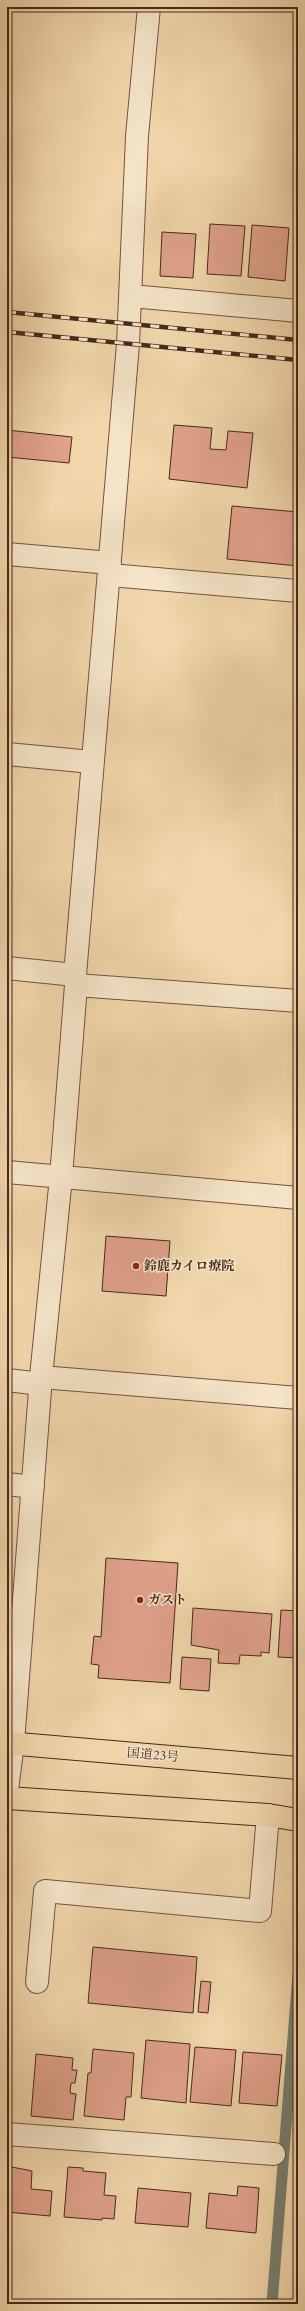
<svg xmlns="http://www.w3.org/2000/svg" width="305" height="2311" font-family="Cardo,'Noto Serif JP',serif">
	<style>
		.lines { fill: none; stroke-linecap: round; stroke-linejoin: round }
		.stream { stroke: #797f70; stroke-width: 11 }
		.building { fill: #e0a18b; stroke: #47291c }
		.minor-casing { stroke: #715440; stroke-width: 24 }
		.highway-casing { stroke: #47291c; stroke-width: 24 }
		.minor { stroke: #f5e4c8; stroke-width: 22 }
		.highway { stroke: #f0d6aa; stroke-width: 22 }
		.rail-casing { stroke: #47291c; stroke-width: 4.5 }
		.rail { stroke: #f5e4c8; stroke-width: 3; stroke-dasharray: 9; stroke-linecap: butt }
		.poi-dot { fill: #8f2418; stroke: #f5e4c8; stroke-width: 1.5 }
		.labels { text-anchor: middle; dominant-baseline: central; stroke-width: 3; stroke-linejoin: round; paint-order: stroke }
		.poi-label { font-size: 13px; font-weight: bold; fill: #47291c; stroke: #f5e4c8; text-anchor: start }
		.street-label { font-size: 13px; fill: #47291c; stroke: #f5e4c8 }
	</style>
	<rect width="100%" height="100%" fill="#f0d6aa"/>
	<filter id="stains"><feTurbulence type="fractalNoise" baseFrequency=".005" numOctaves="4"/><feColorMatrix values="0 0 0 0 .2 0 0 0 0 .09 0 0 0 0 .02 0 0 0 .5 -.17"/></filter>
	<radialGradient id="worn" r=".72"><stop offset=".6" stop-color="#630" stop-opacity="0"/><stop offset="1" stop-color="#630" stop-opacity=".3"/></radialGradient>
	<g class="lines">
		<path class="stream" d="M272,2304L298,1974"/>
	</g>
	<path class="building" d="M210,224L245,226L241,276L207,274Z
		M252,225L289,228L285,281L248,277Z
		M162,232L196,234L193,278L160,276Z
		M174,425L212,428L210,449L226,450L228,431L253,433L247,488L169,479Z
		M7,430L72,437L69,463L7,457Z
		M232,506L298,512V566L227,559Z
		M106,1236L170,1241L166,1296L102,1291Z
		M106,1558L178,1563L170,1683L98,1678L99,1665L91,1664L94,1636L101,1637Z
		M193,1608L272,1614L269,1653L261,1652V1656L240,1655L239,1664L218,1663L219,1650L191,1645Z
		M281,1610L298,1611V1658L278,1657Z
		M182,1657L211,1659L209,1691L180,1689Z
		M93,1947L197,1957L193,2013L88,2003Z
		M201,1981L211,1982L208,2013L198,2012Z
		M146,2040L190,2044L186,2103L141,2098Z
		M195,2047L236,2050L231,2106L190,2102Z
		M93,2049L134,2053L131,2097H126L124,2120L84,2116L88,2073H91Z
		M243,2052L282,2055L277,2106L239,2103Z
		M36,2054L73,2058L72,2070H77L75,2083H71L70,2093L76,2094L73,2120L31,2116Z
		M7,2166L32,2171L31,2189L52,2191L50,2216L7,2212Z
		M68,2167L83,2168V2171L106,2173L104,2195L116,2196L114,2219L102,2218V2220L64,2217Z
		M238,2186L259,2188L256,2233L206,2228L209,2193L237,2196Z
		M138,2188L191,2193L188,2227L135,2223Z"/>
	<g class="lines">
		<defs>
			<path id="minor" d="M131,296L298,311
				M7,554L110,563
				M110,575L298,591
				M7,754L92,762
				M7,968L75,975
				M76,985L298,1001
				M7,1172L298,1198
				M41,1377L298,1398
				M7,1380L41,1384
				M7,1484L33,1487
				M7,1790L13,1743L41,1377L61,1177L76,985L75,975L128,344L137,136L149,7
				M37,1982L45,1891L260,1911L268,1815
				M7,2134L274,2154"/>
			<path id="highway" d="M7,1743L298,1768
				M7,1798L268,1815L298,1820"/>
		</defs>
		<use href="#minor" class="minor-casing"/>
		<use href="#highway" class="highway-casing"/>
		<use href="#minor" class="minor"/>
		<use href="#highway" class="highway"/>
		<defs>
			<path id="rail" d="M7,312L298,340
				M7,332L298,360"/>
		</defs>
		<use href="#rail" class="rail-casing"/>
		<use href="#rail" class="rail"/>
	</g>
	<g class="poi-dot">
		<circle cx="136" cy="1266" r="4"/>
		<circle cx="140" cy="1600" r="4"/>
	</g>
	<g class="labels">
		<g class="poi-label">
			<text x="144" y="1266">鈴鹿カイロ療院</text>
			<text x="148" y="1600">ガスト</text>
		</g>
		<g class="street-label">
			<text transform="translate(153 1755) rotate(5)">国道23号</text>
		</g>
	</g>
	<rect width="305" height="2311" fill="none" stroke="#f0d6aa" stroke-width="24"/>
	<rect x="8" y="8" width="289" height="2295" fill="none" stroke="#47291c" stroke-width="2"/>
	<rect x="12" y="12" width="281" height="2287" fill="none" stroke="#47291c"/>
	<rect width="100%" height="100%" filter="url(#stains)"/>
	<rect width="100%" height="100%" fill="url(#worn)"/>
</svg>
